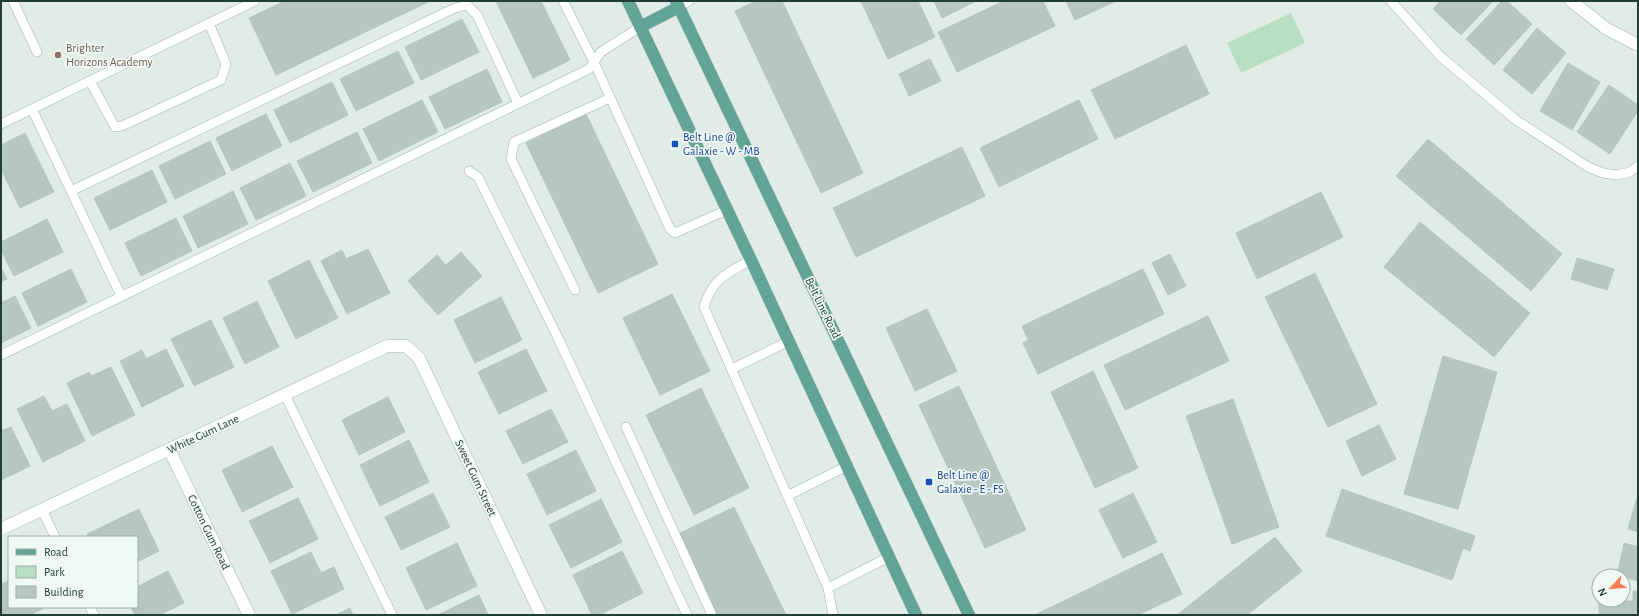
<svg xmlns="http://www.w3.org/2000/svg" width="1639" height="616" font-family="'Alegreya Sans',sans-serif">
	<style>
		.green { fill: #b8dfc4 }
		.building { fill: #b6c7c1; stroke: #b3c7bf }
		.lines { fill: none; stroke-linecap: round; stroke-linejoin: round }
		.service-casing { stroke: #a3b4af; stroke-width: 10 }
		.minor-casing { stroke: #a3b4af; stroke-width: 13 }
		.primary-casing { stroke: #c1c9c7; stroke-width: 13 }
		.service { stroke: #fff; stroke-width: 9 }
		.minor { stroke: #fff; stroke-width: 12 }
		.primary { stroke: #62a596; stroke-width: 12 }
		.education-dot { fill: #8d6e63; stroke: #f1f9f5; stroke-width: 1.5 }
		.transit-dot { fill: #1a4fb4; stroke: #f1f9f5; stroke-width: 1.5 }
		.labels { text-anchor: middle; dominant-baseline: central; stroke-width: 3.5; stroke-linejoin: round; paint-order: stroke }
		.education-label { font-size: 12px; fill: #785e54; stroke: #f1f9f5; text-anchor: start }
		.transit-label { font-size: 12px; fill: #164399; stroke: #f1f9f5; text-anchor: start }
		.street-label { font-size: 12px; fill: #203e37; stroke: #f1f9f5 }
	</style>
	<rect width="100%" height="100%" fill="#e1ece7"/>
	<path class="green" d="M1291,13L1305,43L1241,73L1227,43Z"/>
	<path class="building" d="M285,1H430L276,75L249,18Z
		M496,1H541L570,60L533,78Z
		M756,1H782L863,173L821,193L735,11Z
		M861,1H918L935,37L888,59Z
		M934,1H976L942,18Z
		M1004,1H1043L1055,26L957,72L938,32Z
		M1066,1H1116L1075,20Z
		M1440,1H1493L1461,35L1433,9Z
		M1502,1H1507L1532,24L1494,65L1466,39Z
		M462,19L479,52L421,80L405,47Z
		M1537,28L1566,53L1532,94L1503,70Z
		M1186,45L1209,94L1115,139L1091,90Z
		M398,51L414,83L356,111L340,79Z
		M930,59L941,81L909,96L899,74Z
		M1568,63L1600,82L1572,130L1540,111Z
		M487,69L502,102L445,129L429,97Z
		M332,82L348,115L290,143L274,110Z
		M1609,85L1638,105V111L1610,154L1577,132Z
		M422,100L438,132L379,161L363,129Z
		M1079,100L1098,139L999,187L980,148Z
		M266,114L282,146L232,171L216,138Z
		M586,114L658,264L598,293L526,143Z
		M357,132L372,163L313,192L297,161Z
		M25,133L54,192L20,208L1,169V145Z
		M1428,139L1562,254L1531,291L1396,176Z
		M210,141L226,174L175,199L159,166Z
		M962,147L985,196L856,257L833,208Z
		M290,163L306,196L256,220L240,188Z
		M152,170L167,202L110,230L94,198Z
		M233,191L248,224L198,248L183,216Z
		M1321,192L1343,237L1257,279L1236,233Z
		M176,218L192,251L141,276L125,243Z
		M47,219L63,252L14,276L1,250V242Z
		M1420,222L1530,313L1494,357L1384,267Z
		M368,249L390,293L347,314L321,261L342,250L346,259Z
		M461,252L482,276L438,315L408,281L437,255L446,265Z
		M1170,254L1186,286L1168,295L1152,263Z
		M1577,258L1614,269L1607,290L1571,279Z
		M309,260L338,318L296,339L268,281Z
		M1,268L7,279L1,282Z
		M71,269L87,302L38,326L22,293Z
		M1143,269L1164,314L1038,374L1023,343L1028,340L1022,326Z
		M1315,273L1377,404L1328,427L1265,297Z
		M672,294L710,371L660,395L623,318Z
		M15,296L31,328L1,343V303Z
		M501,297L522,340L475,363L454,320Z
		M257,301L279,347L245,364L223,318Z
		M927,309L957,371L915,391L886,328Z
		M1208,316L1229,361L1125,410L1104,365Z
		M211,320L234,367L194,386L171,339Z
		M166,349L184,386L142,407L120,361L142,350L146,359Z
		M526,349L547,391L499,414L478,372Z
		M1443,356L1497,372L1458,509L1404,494Z
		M111,367L135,415L92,436L67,383L89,372L91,376Z
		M1093,371L1138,468L1095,488L1051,392Z
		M959,386L1026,530L985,548L919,405Z
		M701,388L749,488L694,515L646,415Z
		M44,396L52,411L67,404L85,441L43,462L17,409Z
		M388,397L405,432L359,455L342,420Z
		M1233,399L1279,527L1232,544L1186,416Z
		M551,409L568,442L523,464L506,431Z
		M1379,425L1396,459L1362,476L1346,441Z
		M11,427L30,466L1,480V431Z
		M409,440L429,482L380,506L360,465Z
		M272,446L293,487L242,512L222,470Z
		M576,450L596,491L547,515L527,474Z
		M1342,489L1475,536L1470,551L1463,548L1452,580L1326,536Z
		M433,493L450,527L401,550L385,517Z
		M1133,493L1157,542L1123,558L1099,510Z
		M1637,497H1638V532L1628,529Z
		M298,498L318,539L270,563L249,521Z
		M601,499L622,542L571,568L549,525Z
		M734,507L786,615H716L678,534Z
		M139,509L159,551L137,562V537H88L87,534Z
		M1275,537L1302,571L1247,615H1177Z
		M457,543L477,586L426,610L406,568Z
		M1624,543L1638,547V581L1623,577V576H1617Z
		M622,551L643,593L599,615H592L573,575Z
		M311,552L321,573L334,567L344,589L292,614L271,571Z
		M1162,553L1182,594L1138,615H1035Z
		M168,571L184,603L159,615H135L131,607H137V587Z
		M9,581V607H46L30,615H1V584Z
		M1623,586V601H1633V591H1638V615H1599V600H1623Z
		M479,595L488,615H438Z
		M350,608L353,615H336Z"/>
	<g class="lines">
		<defs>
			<path id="service" d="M13,1L37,52
				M563,1L594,62L670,229L675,233L727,210
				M1391,1L1440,56L1516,120L1588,167L1603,173L1617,175L1630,172L1638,166
				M679,7L689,1
				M90,81L115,127L122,126L221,80L226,64L209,23
				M32,109L121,296
				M1,124L255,1
				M469,171L478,177L559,340L687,615
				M71,191L455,8L467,5L477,15L518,103
				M751,260C727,273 712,279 704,307L828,588L833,615
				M575,290L511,159L514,142L610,98
				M1,355L589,69L601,52L640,27
				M732,369L789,341
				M285,395L392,615
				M626,427L712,615
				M787,496L847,466
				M42,510L55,537
				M828,588L889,557
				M90,607L94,615"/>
			<path id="minor" d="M1571,1L1607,29L1638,45
				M169,449L249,615
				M1,529L387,346H406L419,358L541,615"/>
			<path id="primary" d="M628,1L751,260L916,615
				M676,1L969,615
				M640,27L679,7"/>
		</defs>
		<use href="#service" class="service-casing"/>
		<use href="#minor" class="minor-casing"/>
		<use href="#primary" class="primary-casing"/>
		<use href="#service" class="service"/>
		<use href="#minor" class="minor"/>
		<use href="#primary" class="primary"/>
	</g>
	<circle class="education-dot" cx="58" cy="55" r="4"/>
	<g class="transit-dot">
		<rect x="671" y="140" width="8" height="8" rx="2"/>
		<rect x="925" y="478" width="8" height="8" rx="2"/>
	</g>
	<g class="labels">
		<g class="education-label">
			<text x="66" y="48">Brighter<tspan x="66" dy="14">Horizons Academy</tspan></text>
		</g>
		<g class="transit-label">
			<text x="683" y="137">Belt Line @<tspan x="683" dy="14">Galaxie - W - MB</tspan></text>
			<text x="937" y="475">Belt Line @<tspan x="937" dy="14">Galaxie - E - FS</tspan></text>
		</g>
		<g class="street-label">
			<text transform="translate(823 308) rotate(64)">Belt Line Road</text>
			<text transform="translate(203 434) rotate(-25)">White Gum Lane</text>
			<text transform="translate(476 478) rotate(65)">Sweet Gum Street</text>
			<text transform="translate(209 532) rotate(64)">Cotton Gum Road</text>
		</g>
	</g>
	<rect width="1639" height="616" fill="none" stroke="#203e37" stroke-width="4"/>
	<rect x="8" y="536" width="130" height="72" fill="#f1f9f5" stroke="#9daea9"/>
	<rect x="16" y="549" width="20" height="6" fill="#62a596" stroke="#9daea9"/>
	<text x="44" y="556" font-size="12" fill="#203e37">Road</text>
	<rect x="16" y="566" width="20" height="12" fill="#b8dfc4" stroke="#9daea9"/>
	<text x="44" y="576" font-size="12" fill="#203e37">Park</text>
	<rect x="16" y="586" width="20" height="12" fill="#b6c7c1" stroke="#9daea9"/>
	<text x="44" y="596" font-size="12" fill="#203e37">Building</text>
	<g transform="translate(1611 588) rotate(244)"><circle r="19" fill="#f1f9f5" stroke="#9daea9"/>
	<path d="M0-3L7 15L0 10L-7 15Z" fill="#fc7f4f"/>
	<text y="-6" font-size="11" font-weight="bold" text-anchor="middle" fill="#203e37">N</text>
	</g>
</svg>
